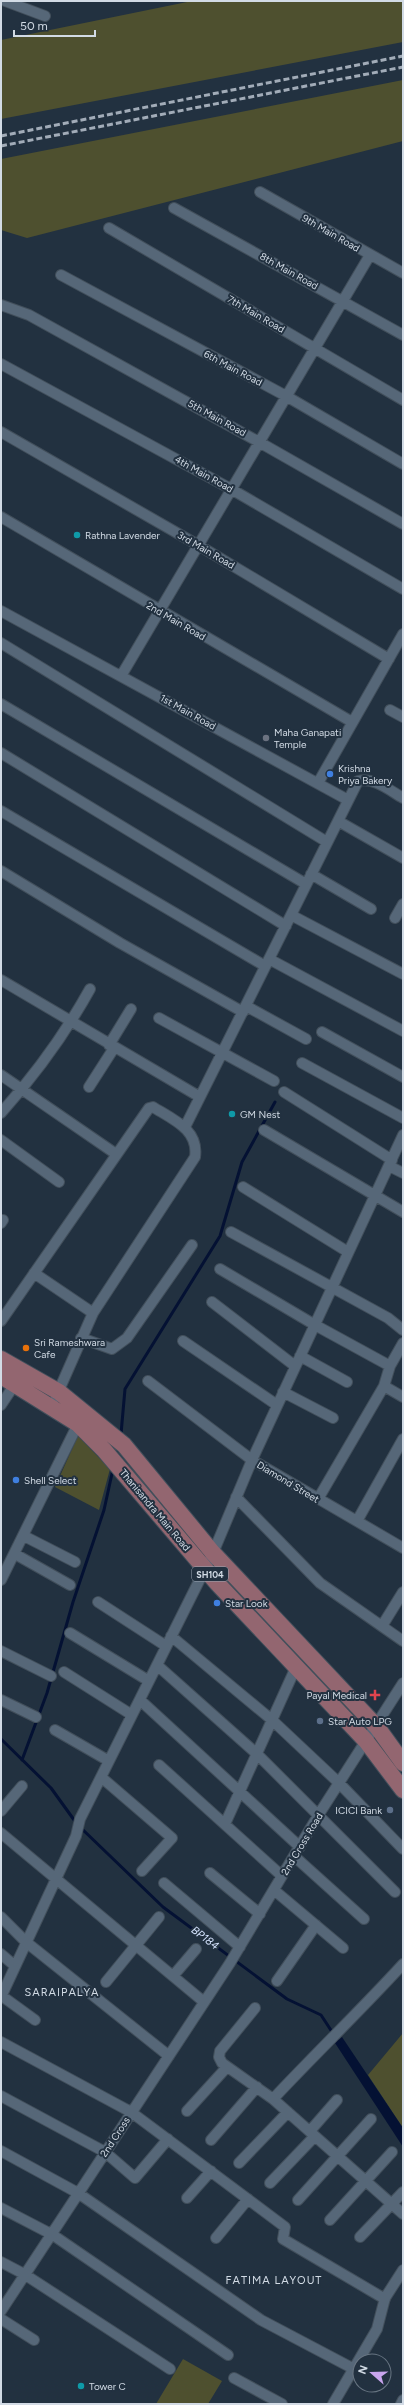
<svg xmlns="http://www.w3.org/2000/svg" width="404" height="2405" font-family="Figtree,sans-serif">
	<style>
		.green { fill: #4e502f }
		.water { fill: #041133 }
		.lines { fill: none; stroke-linecap: round; stroke-linejoin: round }
		.stream { stroke: #041133; stroke-width: 3 }
		.minor-casing { stroke: #424f5b; stroke-width: 12 }
		.primary-casing { stroke: #424f5b; stroke-width: 18 }
		.minor { stroke: #566778; stroke-width: 10 }
		.primary { stroke: #936670; stroke-width: 16 }
		.rail { stroke: #a2acb8; stroke-width: 3; stroke-dasharray: 6 3; stroke-linecap: butt }
		.culture-dot { fill: #0f9aa8; stroke: #223140; stroke-width: 1.5 }
		.worship-dot { fill: #6b7280; stroke: #223140; stroke-width: 1.5 }
		.shop-dot { fill: #3f7fe0; stroke: #223140; stroke-width: 1.5 }
		.food-dot { fill: #e8710a; stroke: #223140; stroke-width: 1.5 }
		.health-dot { fill: #e0444e; stroke: #223140; stroke-width: 1.5 }
		.service-dot { fill: #5c6f8a; stroke: #223140; stroke-width: 1.5 }
		.labels { text-anchor: middle; dominant-baseline: central; stroke-width: 4; stroke-linejoin: round; paint-order: stroke }
		.shield { fill: #223140; stroke: #9da8b4; stroke-width: 1 }
		.shield-label { font-size: 9px; font-weight: bold; fill: #d2dbe5 }
		.street-label { font-size: 10px; fill: #d2dbe5; stroke: #223140 }
		.poi-label { font-size: 10px; fill: #d2dbe5; stroke: #223140; text-anchor: start }
		.water-label { font-size: 11px; font-style: italic; fill: #d5e3fe; stroke: #223140 }
		.neighbourhood-label { font-size: 11px; letter-spacing: 1px; fill: #d2dbe5; stroke: #223140 }
	</style>
	<rect width="100%" height="100%" fill="#223140"/>
	<path class="green" d="M192,1H403V42L1,119V40Z
		M403,80V141L27,238L1,230V159Z
		M78,1436L110,1469L99,1510L55,1487Z
		M403,2033V2128L368,2075Z
		M183,2359L222,2381L208,2404H156Z"/>
	<path class="water" d="M342,2037L403,2128V2147L335,2043Z"/>
	<g class="lines">
		<path class="stream" d="M121,1434L125,1389L220,1236L242,1162L275,1102
			M1,1739L51,1788L77,1824
			M22,1760L47,1693L73,1602L104,1510L113,1469
			M81,1828L163,1907L287,1999L321,2015L340,2044"/>
		<defs>
			<path id="minor" d="M5,1L45,16
				M260,192L403,273
				M174,208L403,335
				M109,228L403,400
				M61,275L286,396L403,464
				M1,305L29,315L259,442L403,524
				M1,364L231,489L403,589
				M1,432L198,545L389,659
				M1,517L352,722
				M1,611L348,800
				M1,643L327,842
				M121,676L370,255
				M1,704L306,884
				M390,710L403,717
				M1,753L286,926
				M318,783L403,634
				M1,811L265,966
				M338,821L403,858
				M1,871L120,943L243,1012
				M311,874L371,909
				M291,915L403,974
				M395,918L403,904
				M269,959L403,1031
				M1,980L200,1097
				M246,1006L306,1039
				M159,1018L274,1081
				M322,1032L403,1077
				M109,1045L131,1009
				M302,1063L403,1118
				M1,1075L116,1154
				M89,1087L114,1048
				M284,1092L392,1160
				M1,1113C35,1075 65,1034 90,989
				M185,1127L358,781C374,777 389,790 403,798
				M264,1130L403,1212
				M1,1140L59,1182
				M389,1166L403,1173
				M243,1187L348,1252
				M1,1223L3,1220
				M231,1232L388,1318L403,1330
				M220,1269L315,1325L390,1366
				M34,1273L93,1313
				M212,1302L295,1366
				M1,1321L149,1108L153,1107C174,1120 199,1130 195,1157L93,1313L56,1397
				M81,1338L112,1349L127,1338L192,1245
				M183,1341L277,1405
				M300,1356L347,1382
				M148,1381L252,1460L403,1548
				M384,1386L403,1397
				M283,1392L333,1418
				M1,1405L15,1384
				M236,1497L320,1583L403,1641
				M318,1499L384,1386L390,1366L403,1343
				M357,1521L403,1439
				M24,1536L75,1562
				M15,1554L70,1585
				M1,1580L78,1424
				M98,1602L166,1646
				M382,1626L403,1592
				M70,1633L149,1681
				M171,1636L272,1720L339,1783L403,1849
				M1,1651L51,1676
				M157,1665L257,1754L395,1892
				M64,1672L132,1715
				M1,1700L36,1717
				M140,1700L300,1847
				M55,1730L109,1761
				M159,1765L282,1876
				M101,1777L172,1838L142,1871
				M1,1811L22,1786
				M225,1824L296,1667
				M1,1833L204,2002
				M294,1856L364,1919
				M210,1873L260,1914
				M164,1883L240,1947
				M274,1890L343,1948
				M1,1917L26,1942L169,2056
				M1,1954L15,1966
				M403,1964C361,2010 316,2053 273,2099L403,2214
				M173,1976L196,1949
				M277,1981L316,1925
				M106,1982L159,1917
				M2,1996L35,2020
				M1,1997L76,1836L80,1819L213,1553L252,1460L403,1135
				M255,2008L220,2051L219,2057L222,2063L273,2099
				M1,2042L131,2112L285,2227L283,2239L385,2299
				M1,2096L105,2152L135,2178L168,2139
				M187,2111L227,2067
				M310,2131L337,2100
				M211,2140L257,2087
				M1,2151L78,2193L261,2320L354,2369
				M239,2163L288,2112
				M270,2183L315,2136
				M187,2198L211,2171
				M298,2200L371,2119
				M1,2208L53,2235L228,2355
				M330,2220L392,2152
				M360,2237L403,2192
				M216,2238L248,2199
				M1,2262L24,2274L170,2369
				M1,2311L230,1963L319,1814L403,1683
				M1,2319L34,2340
				M234,2378L282,2404
				M333,2404L377,2329L385,2298L403,2270
				M401,2404L403,2400"/>
			<path id="primary" d="M1,1359L59,1392L124,1445L213,1553L377,1727L403,1763
				M1,1376L78,1424L104,1450L217,1583L366,1741L403,1790"/>
		</defs>
		<use href="#minor" class="minor-casing"/>
		<use href="#primary" class="primary-casing"/>
		<use href="#minor" class="minor"/>
		<use href="#primary" class="primary"/>
		<path class="rail" d="M1,136L403,56
			M1,146L403,67"/>
	</g>
	<g class="culture-dot">
		<circle cx="77" cy="535" r="4"/>
		<circle cx="232" cy="1114" r="4"/>
		<circle cx="81" cy="2386" r="4"/>
	</g>
	<circle class="worship-dot" cx="266" cy="738" r="4"/>
	<g class="shop-dot">
		<circle cx="330" cy="774" r="4"/>
		<circle cx="16" cy="1480" r="4"/>
		<circle cx="217" cy="1603" r="4"/>
	</g>
	<circle class="food-dot" cx="26" cy="1348" r="4"/>
	<path class="health-dot" d="M373 1689h4v4h4v4h-4v4h-4v-4h-4v-4h4z"/>
	<g class="service-dot">
		<circle cx="320" cy="1721" r="4"/>
		<circle cx="390" cy="1810" r="4"/>
	</g>
	<g class="labels">
		<rect class="shield" x="192" y="1567" width="36" height="14" rx="3"/>
		<g class="shield-label">
			<text x="210" y="1574">SH104</text>
		</g>
		<g class="street-label">
			<text transform="translate(331 233) rotate(30)">9th Main Road</text>
			<text transform="translate(289 271) rotate(29)">8th Main Road</text>
			<text transform="translate(256 314) rotate(30)">7th Main Road</text>
			<text transform="translate(233 368) rotate(28)">6th Main Road</text>
			<text transform="translate(217 418) rotate(29)">5th Main Road</text>
			<text transform="translate(204 474) rotate(29)">4th Main Road</text>
			<text transform="translate(206 550) rotate(30)">3rd Main Road</text>
			<text transform="translate(176 621) rotate(30)">2nd Main Road</text>
			<text transform="translate(188 712) rotate(29)">1st Main Road</text>
			<text transform="translate(288 1482) rotate(31)">Diamond Street</text>
			<text transform="translate(155 1510) rotate(50)">Thanisandra Main Road</text>
			<text transform="translate(302 1844) rotate(-59)">2nd Cross Road</text>
			<text transform="translate(115 2137) rotate(-57)">2nd Cross</text>
		</g>
		<g class="poi-label">
			<text x="85" y="535">Rathna Lavender</text>
			<text x="274" y="732">Maha Ganapati<tspan x="274" dy="12">Temple</tspan></text>
			<text x="338" y="768">Krishna<tspan x="338" dy="12">Priya Bakery</tspan></text>
			<text x="240" y="1114">GM Nest</text>
			<text x="34" y="1342">Sri Rameshwara<tspan x="34" dy="12">Cafe</tspan></text>
			<text x="24" y="1480">Shell Select</text>
			<text x="225" y="1603">Star Look</text>
			<text x="367" y="1695" text-anchor="end">Payal Medical</text>
			<text x="328" y="1721">Star Auto LPG</text>
			<text x="382" y="1810" text-anchor="end">ICICI Bank</text>
			<text x="89" y="2386">Tower C</text>
		</g>
		<g class="water-label">
			<text transform="translate(205 1938) rotate(37)">BP184</text>
		</g>
		<g class="neighbourhood-label">
			<text x="62" y="1992">SARAIPALYA</text>
			<text x="274" y="2280">FATIMA LAYOUT</text>
		</g>
	</g>
	<rect width="404" height="2405" fill="none" stroke="#d2dbe5" stroke-width="4"/>
	<g transform="translate(372 2373) rotate(290)"><circle r="19" fill="#223140" stroke="#687582"/>
	<path d="M0-3L7 15L0 10L-7 15Z" fill="#c9a5ee"/>
	<text y="-6" font-size="11" font-weight="bold" text-anchor="middle" fill="#d2dbe5">N</text>
	</g>
	<path d="M14 30v6h81v-6" fill="none" stroke="#d2dbe5" stroke-width="2"/>
	<text x="20" y="30" font-size="12" fill="#d2dbe5" stroke="#223140" stroke-width="3" paint-order="stroke">50 m</text>
</svg>
